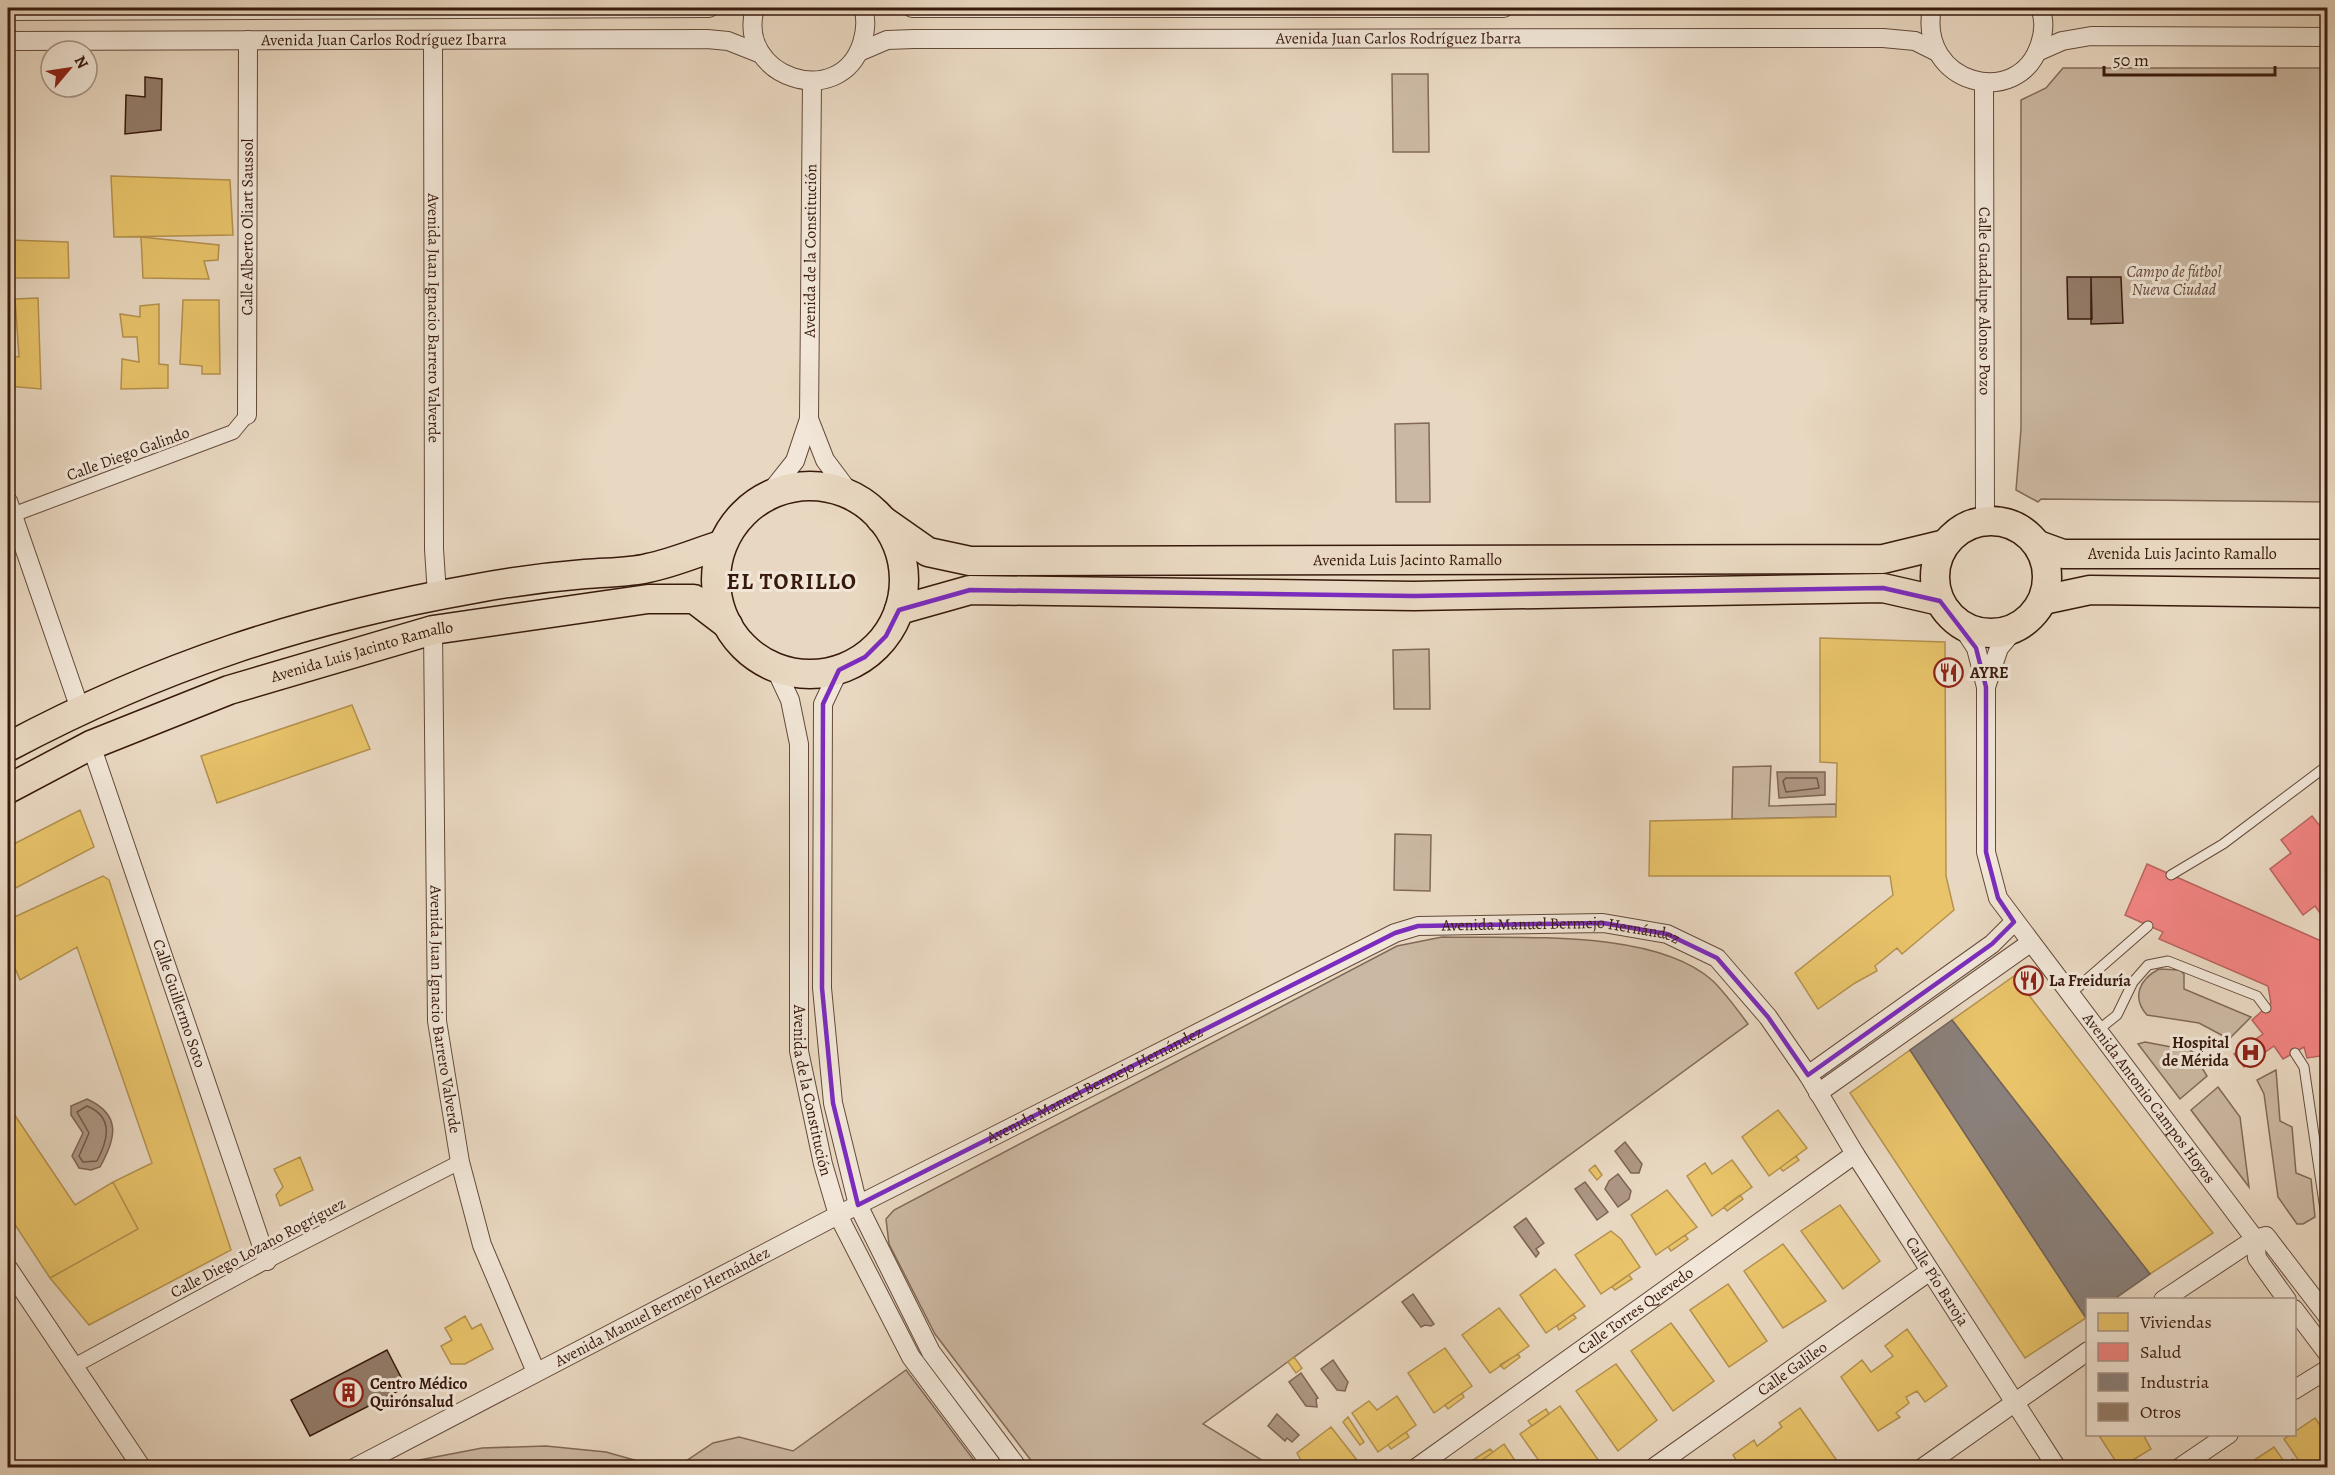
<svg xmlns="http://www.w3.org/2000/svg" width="2335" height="1475" font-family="Alegreya,serif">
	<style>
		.green { fill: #cbb8a2; stroke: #826958; stroke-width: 1.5 }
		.water { fill: #ad9784; stroke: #7e6554; stroke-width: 1.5 }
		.homes { fill: #e9c46a; stroke: #b4914e; stroke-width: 1.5 }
		.health { fill: #f28482; stroke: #ba645f; stroke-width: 1.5 }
		.industry { fill: #8a817c; stroke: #71625b; stroke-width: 1.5 }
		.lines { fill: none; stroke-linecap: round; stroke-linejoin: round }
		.shore { stroke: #725848; stroke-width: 1.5 }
		.building { fill: #947d6b; stroke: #381a0d; stroke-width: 1.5 }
		.service-casing { stroke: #644a3a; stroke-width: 11 }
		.pedestrian-casing { stroke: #644a3a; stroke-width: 16 }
		.minor-casing { stroke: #644a3a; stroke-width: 20 }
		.primary-casing { stroke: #381a0d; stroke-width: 31 }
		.service { stroke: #f1e6d7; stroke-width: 9 }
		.pedestrian { stroke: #f1e6d7; stroke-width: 14 }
		.minor { stroke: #f1e6d7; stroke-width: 18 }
		.primary { stroke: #e9d8c1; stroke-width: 28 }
		.marked { fill: none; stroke: #7b2cbf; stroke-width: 4.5; stroke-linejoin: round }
		.labels { text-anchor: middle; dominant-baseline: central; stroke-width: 6; stroke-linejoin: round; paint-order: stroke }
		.street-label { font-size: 16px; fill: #381a0d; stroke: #f1e6d7 }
		.park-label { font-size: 16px; font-style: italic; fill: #64493a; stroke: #f1e6d7 }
		.poi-label { font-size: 16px; font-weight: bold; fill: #381a0d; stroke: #f1e6d7; text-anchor: start }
		.district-label { font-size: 22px; font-weight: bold; letter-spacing: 1.5px; fill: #381a0d; stroke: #f1e6d7 }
	</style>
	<rect width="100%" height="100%" fill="#e9d8c1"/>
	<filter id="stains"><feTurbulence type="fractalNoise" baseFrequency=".00333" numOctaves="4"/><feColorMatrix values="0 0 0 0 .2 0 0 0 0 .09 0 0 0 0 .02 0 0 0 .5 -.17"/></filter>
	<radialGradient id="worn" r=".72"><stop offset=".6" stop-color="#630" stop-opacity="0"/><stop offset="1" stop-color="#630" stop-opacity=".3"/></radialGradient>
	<path class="green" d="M2063,68H2327V502L2041,499L2038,502L2016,490L2021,429V100L2046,88Z
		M1392,74H1428L1429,152H1393Z
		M1429,423L1430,502H1396L1395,424Z
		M1429,649L1430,709H1394L1393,650Z
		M1771,766L1769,806L1836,804V817L1732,819L1733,767Z
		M1395,834L1431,835L1430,891L1394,890Z
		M1442,937C1518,939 1654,928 1713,981C1726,994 1737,1009 1748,1024L1203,1424L1273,1467H1036L935,1334L889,1244L886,1219L894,1210L1397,946Z
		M2159,969L2180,970L2184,974V989L2251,1017L2229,1039L2199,1023L2147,1015C2131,997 2140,979 2159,969Z
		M2145,1042L2192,1051L2207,1076L2180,1099L2138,1044Z
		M2276,1070L2280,1121L2292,1127L2296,1173L2311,1179L2315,1217L2303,1224H2297L2278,1197L2264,1094L2257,1080Z
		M2218,1087L2240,1117L2249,1187L2191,1110Z
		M906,1370L979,1467H677L713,1443L739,1437L793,1451Z
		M546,1446L606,1452L659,1467H396L404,1463L482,1448Z"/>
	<path class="water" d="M1777,772H1825V795L1779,798Z
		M87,1099C122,1115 116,1138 100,1167L91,1170L79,1168L72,1156L83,1133L71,1115V1106Z
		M1625,1142L1642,1164L1639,1173H1631L1615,1151Z
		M1618,1174L1631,1191L1629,1199L1618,1207L1605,1189L1609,1181Z
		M1585,1182L1608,1212L1597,1220L1575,1189Z
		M1526,1218L1544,1243L1536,1249L1539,1253L1536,1257L1514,1227Z
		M1413,1294L1434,1324L1431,1326L1425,1325L1421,1327L1402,1302Z
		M1333,1360L1348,1382L1345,1391L1337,1390L1321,1369Z
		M1301,1373L1318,1398L1316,1399L1317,1407L1306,1406L1289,1382Z
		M1277,1414L1299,1435L1292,1442L1287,1438L1285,1441L1268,1426Z"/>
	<path class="homes" d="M111,176L230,180L233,235L114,237Z
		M141,237L219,245L218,260L204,261L209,279L143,278Z
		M10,240L68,242L69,278H9Z
		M38,298L41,389L8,386V356L19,357L15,299Z
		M183,300H219L220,374H202V366L180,364Z
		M159,304V364L168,365V388L121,389L122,359L139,362L137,337H123L120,314L140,317V306Z
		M1820,638L1945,642L1946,876L1954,910L1902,954L1897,948L1875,966L1877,971L1855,983L1818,1009L1795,973L1893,895L1890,876H1649L1650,821L1836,817L1837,763L1820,762Z
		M352,705L370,749L217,803L201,756Z
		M80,810L94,847L8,892V847Z
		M103,876L109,880L231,1250L89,1325L50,1278L138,1229L113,1182L152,1163L77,947L20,980L8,952V920Z
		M2014,976L2213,1233L2150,1274L1952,1020Z
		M1910,1050L2086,1318L2025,1358L1850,1093Z
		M8,1105L75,1205L113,1182L138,1229L50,1278L8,1214Z
		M1778,1110L1807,1148L1769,1176L1742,1137Z
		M1796,1156L1799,1160L1783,1171L1780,1168Z
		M300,1157L313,1190L280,1206L276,1195L283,1187L274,1169Z
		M1732,1160L1752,1187L1712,1216L1687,1176L1705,1163L1712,1174Z
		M1595,1165L1602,1175L1597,1180L1589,1170Z
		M1667,1190L1697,1227L1656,1255L1631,1215Z
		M1740,1195L1743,1199L1727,1211L1724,1207Z
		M1840,1205L1880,1261L1843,1289L1801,1231Z
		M1611,1231L1621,1239L1640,1267L1601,1294L1575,1255Z
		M1685,1235L1688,1239L1671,1251L1668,1247Z
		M1783,1244L1826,1301L1783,1328L1744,1271Z
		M1555,1269L1585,1306L1546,1333L1520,1295Z
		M1629,1275L1632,1279L1615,1290L1612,1287Z
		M1728,1284L1767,1341L1729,1367L1690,1310Z
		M1499,1308L1529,1346L1490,1373L1462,1335Z
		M1573,1314L1576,1318L1559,1330L1557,1326Z
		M465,1316L472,1329L481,1324L493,1349L465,1364H451L441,1346L452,1340L445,1328Z
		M1671,1323L1714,1381L1673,1411L1631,1351Z
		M1907,1329L1947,1386L1925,1402L1917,1391L1906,1397L1909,1403L1896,1413L1900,1417L1878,1431L1841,1377L1862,1360L1871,1372L1893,1356L1885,1346Z
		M1445,1348L1472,1386L1434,1413L1408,1373Z
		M1518,1354L1520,1357L1504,1369L1500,1365Z
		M1294,1357L1302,1368L1296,1373L1288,1362Z
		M1616,1364L1657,1420L1618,1451L1576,1391Z
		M1462,1393L1464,1397L1448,1409L1445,1405Z
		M1397,1396L1416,1425L1378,1452L1352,1413L1369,1401L1377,1410Z
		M1560,1406L1599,1461L1590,1468H1544L1520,1434Z
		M1800,1408L1838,1462L1831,1468H1741L1733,1455L1754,1440L1757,1446L1782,1427L1779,1423Z
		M1546,1409L1549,1414L1532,1426L1528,1421Z
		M1348,1417L1364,1442L1360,1445L1343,1422Z
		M2315,1418L2328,1436V1468H2242L2274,1447L2288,1467L2290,1466L2287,1463L2293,1459L2296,1463L2299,1461L2284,1439Z
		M1331,1427L1360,1464L1356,1468H1305L1297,1453Z
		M1406,1432L1409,1437L1391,1449L1388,1445Z
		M2098,1434H2143L2151,1449L2120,1468Z
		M1504,1444L1520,1468H1472L1493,1452Z
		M1490,1449L1493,1452L1476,1464L1473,1460Z"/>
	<path class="health" d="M2312,816L2328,836V924L2315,906L2303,915L2270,869L2291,853L2281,840Z
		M2147,864L2328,944V1119L2320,1056L2307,1058L2304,1047L2283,1059L2274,1046L2244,1067L2234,1054L2263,1034L2252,1020L2271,1003L2268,986L2159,939L2163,932L2125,915Z"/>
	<path class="industry" d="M1952,1020L2150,1274L2113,1300H2088L2086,1318L1910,1050Z"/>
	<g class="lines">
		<path class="shore" d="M1786,778H1817L1819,788L1786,792L1783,781Z
			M87,1106C114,1117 108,1140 97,1161L83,1162L79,1156L89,1133L77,1112Z"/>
	</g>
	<path class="building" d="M145,77L162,79L161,130L125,134L126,95L145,97Z
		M2067,277H2091L2092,319H2068Z
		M2091,277H2121L2123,323L2091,324Z
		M387,1350L406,1387L310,1436L291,1400Z"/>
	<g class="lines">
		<defs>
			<path id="service" d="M2171,875L2223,844L2328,765
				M2069,995L2148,926
				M2097,1031L2117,1015L2133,982L2148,965L2168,961L2257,996L2266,1008
				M2295,1053L2304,1067L2328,1230"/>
			<path id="pedestrian" d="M12,515L233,432L247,415
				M74,1366L267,1261L460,1162"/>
			<g id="minor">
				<path d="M755,8C735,77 840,112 862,43C866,30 867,20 863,8"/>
				<path d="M912,8H1504"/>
				<path d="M1932,8C1917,84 2019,111 2040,44C2044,32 2045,20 2040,8"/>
				<path d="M8,11L709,8"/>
				<path id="s1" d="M433,40L434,549L437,595"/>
				<path id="s2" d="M8,41L707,39L728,41L761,54"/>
				<path id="s3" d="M859,52L887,40L914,39L1883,38L1915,41L1937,52"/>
				<path d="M2037,52L2062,41L2091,36L2328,37"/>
				<path id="s4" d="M1984,82L1985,520"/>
				<path id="s5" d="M247,415L248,40"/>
				<path d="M809,419L825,460L852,496"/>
				<path id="s6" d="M768,495L795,461L809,419L812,81"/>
				<path d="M8,501L80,709"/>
				<path id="s7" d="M1961,625L1976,648L1986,687V852L1998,898L2255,1239L2257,1258L2287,1300"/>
				<path id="s8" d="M433,630L437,1021L460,1162L482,1245L536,1372"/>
				<path id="s9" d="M775,668L790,700L799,744V1051L823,1164L838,1215L911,1357L994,1468"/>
				<path d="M839,670L823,704L822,988L833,1103L858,1205L931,1352L1018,1468"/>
				<path d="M1986,687L1999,648L2016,628"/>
				<path id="s10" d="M91,745L267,1261"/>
				<path d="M1808,1075L1992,944L2014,922"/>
				<path d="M1818,1093L2030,943"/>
				<path d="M8,1268L142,1468"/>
				<path d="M2163,1300L2255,1239L2266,1236L2328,1317"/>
				<path d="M2294,1309L2328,1354"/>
				<path d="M2294,1390L2328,1369"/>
				<path id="s11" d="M354,1468L838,1215L1395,933L1418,926L1603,923L1667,934L1717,958L1768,1017L1808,1075L1855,1154L2057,1468"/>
				<path id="s12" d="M1416,1468L1855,1154"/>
				<path id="s13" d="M1653,1468L1930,1271"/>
				<path d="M1922,1468L2088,1351"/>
				<path d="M2179,1468L2229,1434"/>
			</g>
			<g id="primary">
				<circle cx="810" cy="580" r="94"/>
				<path id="s14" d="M881,519L928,552L970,561L1883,559L1945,544"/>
				<circle cx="1991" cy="577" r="56"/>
				<path id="s15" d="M2038,545L2063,554H2328"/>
				<path d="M2043,600L2090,590L2328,593"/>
				<path d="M899,610L970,590L1414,596L1883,588L1940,601"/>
				<path d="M8,747C160,666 303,619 473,589C510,582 547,577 585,574C606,572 628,573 648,568C673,563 698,552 721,545"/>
				<path id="s16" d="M8,789L91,745L229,690L433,630L648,599H694L728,625"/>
			</g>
		</defs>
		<use href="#service" class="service-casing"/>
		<use href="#pedestrian" class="pedestrian-casing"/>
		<use href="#minor" class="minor-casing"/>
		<use href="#primary" class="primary-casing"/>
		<use href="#service" class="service"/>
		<use href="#pedestrian" class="pedestrian"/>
		<use href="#minor" class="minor"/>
		<use href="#primary" class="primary"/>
	</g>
	<path class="marked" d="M1883,588L1940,601L1976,648L1986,687V852L1998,898L2014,922L1992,944L1808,1075L1768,1017L1717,958L1667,934L1603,923L1418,926L1395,933L858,1205L833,1103L822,988L823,704L839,670L865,657L886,636L899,610L970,590L1414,596Z"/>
	<defs>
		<symbol id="restaurant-ring" viewBox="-11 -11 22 22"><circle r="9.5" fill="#f1e6d7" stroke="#8f2418" stroke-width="1.5"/><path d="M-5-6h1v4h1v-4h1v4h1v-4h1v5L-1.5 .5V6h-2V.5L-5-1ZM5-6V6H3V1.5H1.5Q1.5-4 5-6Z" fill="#8f2418"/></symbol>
		<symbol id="hospital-ring" viewBox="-11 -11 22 22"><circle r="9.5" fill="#f1e6d7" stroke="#8f2418" stroke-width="1.5"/><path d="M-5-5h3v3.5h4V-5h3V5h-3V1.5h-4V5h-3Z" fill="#8f2418"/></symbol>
		<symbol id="building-ring" viewBox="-11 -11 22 22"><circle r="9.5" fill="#f1e6d7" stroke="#8f2418" stroke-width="1.5"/><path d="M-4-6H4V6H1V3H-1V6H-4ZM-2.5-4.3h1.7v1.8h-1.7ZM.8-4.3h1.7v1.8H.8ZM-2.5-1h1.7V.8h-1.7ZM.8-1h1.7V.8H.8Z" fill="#8f2418"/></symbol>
	</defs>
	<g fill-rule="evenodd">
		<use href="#restaurant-ring" x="1932" y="656" width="33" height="33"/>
		<use href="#restaurant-ring" x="2012" y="964" width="33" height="33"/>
		<use href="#hospital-ring" x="2234" y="1036" width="33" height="33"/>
		<use href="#building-ring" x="332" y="1376" width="33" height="33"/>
	</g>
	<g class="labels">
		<g class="street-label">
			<text stroke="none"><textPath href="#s3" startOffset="542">Avenida Juan Carlos Rodríguez Ibarra</textPath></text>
			<text stroke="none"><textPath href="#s2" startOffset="376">Avenida Juan Carlos Rodríguez Ibarra</textPath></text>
			<text stroke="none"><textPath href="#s5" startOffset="188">Calle Alberto Oliart Saussol</textPath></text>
			<text stroke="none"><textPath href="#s6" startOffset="256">Avenida de la Constitución</textPath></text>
			<text stroke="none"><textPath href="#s4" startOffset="219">Calle Guadalupe Alonso Pozo</textPath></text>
			<text stroke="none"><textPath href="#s1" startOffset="278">Avenida Juan Ignacio Barrero Valverde</textPath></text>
			<text transform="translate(128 454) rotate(-20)">Calle Diego Galindo</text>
			<text stroke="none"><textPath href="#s15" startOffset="146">Avenida Luis Jacinto Ramallo</textPath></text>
			<text stroke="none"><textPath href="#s14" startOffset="538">Avenida Luis Jacinto Ramallo</textPath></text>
			<text stroke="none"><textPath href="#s16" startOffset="381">Avenida Luis Jacinto Ramallo</textPath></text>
			<text stroke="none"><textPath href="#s11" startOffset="1338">Avenida Manuel Bermejo Hernández</textPath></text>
			<text stroke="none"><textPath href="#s10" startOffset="273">Calle Guillermo Soto</textPath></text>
			<text stroke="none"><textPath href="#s8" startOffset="380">Avenida Juan Ignacio Barrero Valverde</textPath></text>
			<text stroke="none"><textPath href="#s11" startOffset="834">Avenida Manuel Bermejo Hernández</textPath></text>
			<text stroke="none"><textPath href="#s9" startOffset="428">Avenida de la Constitución</textPath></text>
			<text stroke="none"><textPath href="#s7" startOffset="531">Avenida Antonio Campos Hoyos</textPath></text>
			<text transform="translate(258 1248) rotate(-28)">Calle Diego Lozano Rogríguez</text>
			<text stroke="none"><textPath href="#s11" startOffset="1892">Calle Pío Baroja</textPath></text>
			<text stroke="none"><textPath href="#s11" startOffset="348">Avenida Manuel Bermejo Hernández</textPath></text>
			<text stroke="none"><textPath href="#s12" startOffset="270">Calle Torres Quevedo</textPath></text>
			<text stroke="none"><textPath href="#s13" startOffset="171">Calle Galileo</textPath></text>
		</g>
		<g class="park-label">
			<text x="2174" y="272">Campo de fútbol<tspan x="2174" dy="18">Nueva Ciudad</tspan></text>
		</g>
		<g class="poi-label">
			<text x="1970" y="673">AYRE</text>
			<text x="2049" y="981">La Freiduría</text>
			<text x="2229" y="1043" text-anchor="end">Hospital<tspan x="2229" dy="18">de Mérida</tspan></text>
			<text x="370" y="1384">Centro Médico<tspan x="370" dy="18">Quirónsalud</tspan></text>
		</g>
		<g class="district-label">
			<text x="792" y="582">EL TORILLO</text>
		</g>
	</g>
	<rect width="2335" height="1475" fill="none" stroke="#e9d8c1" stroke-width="30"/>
	<rect x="9" y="9" width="2317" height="1457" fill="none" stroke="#381a0d" stroke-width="3"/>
	<rect x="15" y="15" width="2305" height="1445" fill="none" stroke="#381a0d" stroke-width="1.5"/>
	<rect x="2086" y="1298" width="210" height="138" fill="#f1e6d7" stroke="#a79486" stroke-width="1.5"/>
	<rect x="2098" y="1313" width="30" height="18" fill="#e9c46a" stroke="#a79486" stroke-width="1.5"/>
	<text x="2140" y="1328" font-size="18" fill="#381a0d">Viviendas</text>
	<rect x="2098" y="1343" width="30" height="18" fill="#f28482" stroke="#a79486" stroke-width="1.5"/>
	<text x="2140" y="1358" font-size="18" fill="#381a0d">Salud</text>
	<rect x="2098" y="1373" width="30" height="18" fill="#8a817c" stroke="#a79486" stroke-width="1.5"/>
	<text x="2140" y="1388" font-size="18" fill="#381a0d">Industria</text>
	<rect x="2098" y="1403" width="30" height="18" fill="#947d6b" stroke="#a79486" stroke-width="1.5"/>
	<text x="2140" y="1418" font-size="18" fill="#381a0d">Otros</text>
	<g transform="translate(69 69) rotate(61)"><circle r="28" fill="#f1e6d7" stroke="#a79486" stroke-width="1.5"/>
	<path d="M0-4.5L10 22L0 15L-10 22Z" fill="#8f2418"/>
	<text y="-9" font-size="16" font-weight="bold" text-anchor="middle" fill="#381a0d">N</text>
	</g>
	<path d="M2104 66v9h171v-9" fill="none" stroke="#381a0d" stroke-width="3"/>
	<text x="2113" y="66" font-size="18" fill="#381a0d" stroke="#f1e6d7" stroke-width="4.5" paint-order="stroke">50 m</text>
	<rect width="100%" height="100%" filter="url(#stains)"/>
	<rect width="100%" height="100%" fill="url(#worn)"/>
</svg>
